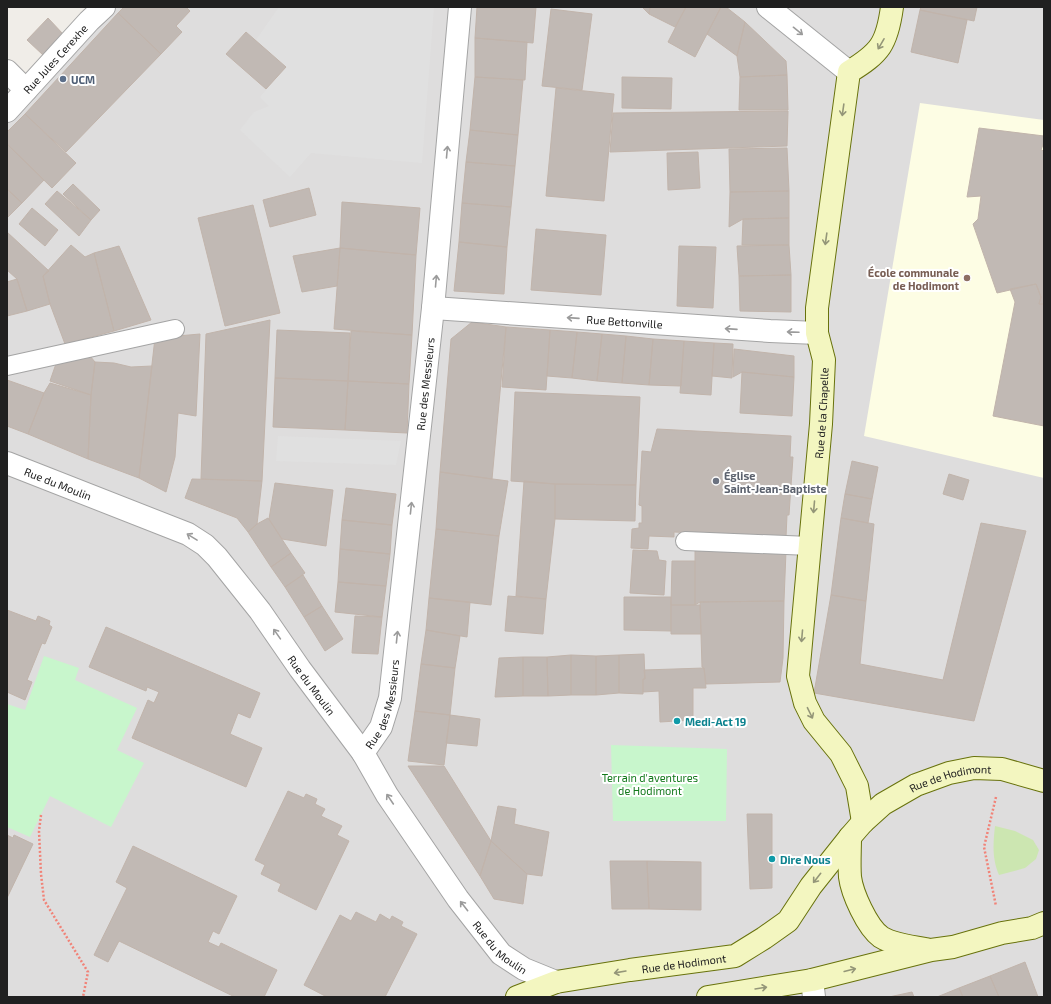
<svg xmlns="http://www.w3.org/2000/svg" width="1051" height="1004" font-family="'Exo 2',sans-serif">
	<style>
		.residential { fill: #dedddd }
		.education { fill: #fdfde4 }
		.grass { fill: #cce6b1 }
		.park { fill: #c8f6cc }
		.parking { fill: #e0e0e0 }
		.building { fill: #c1b9b4; stroke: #c1b4ab }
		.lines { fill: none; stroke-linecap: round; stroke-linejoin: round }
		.service-casing { stroke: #a4a4a4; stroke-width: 20 }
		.minor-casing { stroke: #a4a4a4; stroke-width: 24 }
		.tertiary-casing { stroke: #a4a4a4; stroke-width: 24 }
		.secondary-casing { stroke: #68720c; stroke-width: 24 }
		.path { stroke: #f18378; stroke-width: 2.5; stroke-dasharray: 2 2; stroke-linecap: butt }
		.service { stroke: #fff; stroke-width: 18 }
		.minor { stroke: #fff; stroke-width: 22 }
		.tertiary { stroke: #fff; stroke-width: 22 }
		.secondary { stroke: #f3f6c0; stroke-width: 22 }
		.oneway { stroke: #9b9b9b }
		.oneway2 { stroke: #949678 }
		.service-dot { fill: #5c6f8a; stroke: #fff; stroke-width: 1.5 }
		.education-dot { fill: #8d6e63; stroke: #fff; stroke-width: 1.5 }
		.worship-dot { fill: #6b7280; stroke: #fff; stroke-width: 1.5 }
		.culture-dot { fill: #0f9aa8; stroke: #fff; stroke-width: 1.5 }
		.labels { text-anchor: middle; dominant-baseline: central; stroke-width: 4; stroke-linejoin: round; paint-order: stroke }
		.street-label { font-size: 11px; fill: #202020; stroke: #fff }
		.service-label { font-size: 11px; font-weight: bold; fill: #4e5e75; stroke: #fff; text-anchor: start }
		.education-label { font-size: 11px; font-weight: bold; fill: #785e54; stroke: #fff; text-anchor: end }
		.worship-label { font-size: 11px; font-weight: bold; fill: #5b616d; stroke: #fff; text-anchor: start }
		.culture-label { font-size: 11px; font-weight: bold; fill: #0d838f; stroke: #fff; text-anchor: start }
		.park-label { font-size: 11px; fill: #13791b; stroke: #fff }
	</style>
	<rect width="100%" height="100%" fill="#f0ede8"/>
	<path class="residential" d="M112,7H1044V997H7V122L79,45Z"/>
	<path class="education" d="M920,103L1044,120V478L864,436Z"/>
	<path class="grass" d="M995,826L1015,831L1033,840L1039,850L1036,859L1025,868L999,875C992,859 993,844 995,826Z"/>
	<path class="park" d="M44,656L79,668L75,680L137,708L117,750L144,763L111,827L50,796L30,837L7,827V704L25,710Z
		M611,745L727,749L726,821H613Z"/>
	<path class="parking" d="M279,7H434L422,163L311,153L290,177L240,130L254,112L269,106L260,97L286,67L256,40Z
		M278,436L401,441L396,465L276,461Z"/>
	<path class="building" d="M124,7H186L190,11L176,26L182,32L161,54L118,13Z
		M477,7H536L533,43L475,38Z
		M642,7H650L649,14Z
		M650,7H686L675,27L649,14Z
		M686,7H721L695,57L668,42Z
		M721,7H726L745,22L737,56L707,34Z
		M921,7H977L974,21L920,10Z
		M551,9L592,14L582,90L542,86Z
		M920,10L967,20L958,63L911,52Z
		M118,13L161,54L66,152L25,114Z
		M48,18L63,34L43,55L27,40Z
		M745,22L786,61L787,75L740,77L737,56Z
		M246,32L286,67L266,89L226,54Z
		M475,38L527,42L525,80L475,77Z
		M787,75L788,110H739L740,77Z
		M475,77L523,80L518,135L470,130Z
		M622,77L672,78L671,109L622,108Z
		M556,88L614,94L604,201L546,196Z
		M788,111L787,146L610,152L613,113Z
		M25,114L76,163L52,188L7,144V132Z
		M979,128L1044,136V142L1041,150L1044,151V304H1039L1041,297L1036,284L997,293L973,224L978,219L981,196L967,197Z
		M470,130L518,135L515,166L466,162Z
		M7,144L44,180L22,203L7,189Z
		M787,148L789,191L730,192L729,149Z
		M698,152L700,188L668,190L667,153Z
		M466,162L515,166L511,207L462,203Z
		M73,184L100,210L91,220L63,194Z
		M309,188L316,215L270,227L263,200Z
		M7,189L22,203L7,218Z
		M57,191L91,220L79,236L45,204Z
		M789,191V218L743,219L729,227L730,192Z
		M342,202L420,208L416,255L340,248Z
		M462,203L511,207L507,247L459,242Z
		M253,205L280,313L225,326L198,218Z
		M32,208L58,230L45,246L19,224Z
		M789,218V245H742L743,219Z
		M536,229L606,235L601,295L531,290Z
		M7,232L49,271L43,276L50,304L27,311L17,279L7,270Z
		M459,242L507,247L504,294L454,291Z
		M71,245L85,257L94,253L114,331L65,344L50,304L43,276Z
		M789,245L791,275L739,276L737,246Z
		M119,246L151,320L114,331L94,253Z
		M679,246L716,247L713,308L677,306Z
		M340,248L416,255L412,335L334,329Z
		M340,248L337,286L302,292L293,256Z
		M791,275V312L740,311L739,276Z
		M17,279L27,311L7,316V282Z
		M1036,284L1041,297L1039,304H1044V426L993,416L1015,302L1010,289Z
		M270,320L262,481L201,479L206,334Z
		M472,322L506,327L492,479L440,472L451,339Z
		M506,327L550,330L546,390L502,387Z
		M277,330L350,333L348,381L275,378Z
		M550,330L577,332L572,378L547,376Z
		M351,331L412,335L409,384L348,381Z
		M577,332L602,334L597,381L572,378Z
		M200,334L196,416L178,413L175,457L166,492L139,478L155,338Z
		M602,334L626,336L622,383L597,381Z
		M626,336L653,339L649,385L622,383Z
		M653,339L684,341L681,386L649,385Z
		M684,341L714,343L711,395L680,393Z
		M714,343L733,344L732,378L712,376Z
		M734,349L794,356V377L742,372L733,377Z
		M90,356L95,362L91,395L50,381L58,358Z
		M95,362L114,363L131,367L152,366L139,478L88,459L91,395Z
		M742,372L794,377L792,416L740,413Z
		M275,378L348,381L345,430L273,427Z
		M7,380L44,393L28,434L7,426Z
		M348,381L409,384L407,433L345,430Z
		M50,383L91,395L88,459L28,434L44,393Z
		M515,392L640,397L636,485L555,484L511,481Z
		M657,429L791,436L790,457H793L789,515H787L786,537L674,532V537L649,536L648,549L631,548L632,529L639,528V523H642V506L639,505L642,451L651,452Z
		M852,461L878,467L872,499L845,494Z
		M440,472L508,481L499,536L436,529Z
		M949,474L969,480L963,500L943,494Z
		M192,479L262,481L257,524L248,532L237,518L185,498Z
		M524,481L555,484V519L546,599L516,596Z
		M275,483L333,490L326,546L282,539L269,519Z
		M555,484L636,485L635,521L555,519Z
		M346,488L396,494L392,525L342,520Z
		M845,494L872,499L868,523L841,518Z
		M268,518L291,553L271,567L248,532L257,524Z
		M841,518L874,524L866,601L831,595Z
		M342,520L392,525L390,554L340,549Z
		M981,523L1026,531L974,721L814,693L831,595L866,601L860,664L943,680Z
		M436,529L499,536L491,605L429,598Z
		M340,549L390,554L386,586L338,582Z
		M695,549L786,551L784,601L700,602L695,605Z
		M633,550L657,551L659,560L666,561L664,595L630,593Z
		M291,553L305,573L285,587L271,567Z
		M672,561H695V605H671Z
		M303,575L322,606L304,617L285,587Z
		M338,582L386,586L382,617L335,612Z
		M508,596L546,599L543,634L505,631Z
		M624,597H671V631L624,630Z
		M429,598L470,602L467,637L426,630Z
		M784,601L783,658L780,682L706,684L704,668L702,667L700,602Z
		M671,605H700L701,634H671Z
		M322,606L343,639L325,651L304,617Z
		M7,610L36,621L38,616L50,621L49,625L52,627L45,644L42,643L27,680L32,682L25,700L7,692Z
		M355,616L382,617L378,654L352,653Z
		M106,627L260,693L250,718L238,713L230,734L262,748L246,787L132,738L148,700L154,703L159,692L147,687L146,691L89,667Z
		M426,630L460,636L455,668L421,664Z
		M644,654L645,679H643V694L619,693V655Z
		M571,655V695L548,696L547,657Z
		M571,655L596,656V695H571Z
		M619,655V693L596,695V656Z
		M523,657V696L495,697L499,658Z
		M523,657H547L548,696H523Z
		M421,664L455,668L450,715L415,711Z
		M704,668L706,688H693V720L660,722L659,691L643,692V679H645L644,670Z
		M415,711L450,715L444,765L408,761Z
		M450,715L480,719L477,746L446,743Z
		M408,766H444L491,841L480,876Z
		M288,791L304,798L306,794L317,799L315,804L325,809L321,816L342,826L337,835L349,841L316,910L278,891L281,884L261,874L265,865L255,860Z
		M498,806L516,809L514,824L549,832L542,876L527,874L491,841Z
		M747,814H772V888L750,889Z
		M7,835L13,838L14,835L33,844L7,898Z
		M491,841L527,874L523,904L494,899L480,876Z
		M133,846L237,896L219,934L213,931L208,942L219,947L221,943L277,970L264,997H235L119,941L108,962L94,955L127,888L116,882Z
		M610,861H647L649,909H612Z
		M647,861L701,862V910L649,909Z
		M356,912L376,922L380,914L390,920L392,916L403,922L401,926L417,934L385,997H327L304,985L340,915L351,921Z
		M1025,962L1038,997H999L990,976Z
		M990,976L999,997H963L959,988Z
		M959,988L963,997H937Z
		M912,992L914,997H889Z"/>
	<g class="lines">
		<defs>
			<path id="service" d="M7,366L175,329
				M685,541L810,546"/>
			<g id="minor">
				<path d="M768,7L849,72"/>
				<path d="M7,71L26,90"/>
				<path id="s1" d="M7,111L89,21L104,7"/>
				<path id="s2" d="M433,308L770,331L817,333"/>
				<path id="s3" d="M363,753L381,727L390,698L433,308L460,7"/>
			</g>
			<g id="tertiary">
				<path id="s4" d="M7,463L188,534L205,545L217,557L260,611L300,669L363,753L387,795L458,899L501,954L524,969L556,982"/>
				<path d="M812,980L814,997"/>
			</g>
			<g id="secondary">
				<path id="s5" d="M863,822L857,786L841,754L814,721L805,703L798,676L821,424L824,360L817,333V308L849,72C880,53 887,44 892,7"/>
				<path d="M850,837C850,850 849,864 850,877C852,893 867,927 881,937C892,944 913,947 926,949"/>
				<path id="s6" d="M517,997L556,982L630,970L735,956L764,938L788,921L811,886L850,837L863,822L883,804L916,785L949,773L974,768L1002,769L1044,781"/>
				<path d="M708,997L812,980L931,950L953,947L1002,933L1032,928L1044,923"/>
			</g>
		</defs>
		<use href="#service" class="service-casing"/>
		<use href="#minor" class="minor-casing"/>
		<use href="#tertiary" class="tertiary-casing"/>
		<use href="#secondary" class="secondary-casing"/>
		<path class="path" d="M996,797L984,847L996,906
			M41,815L39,831L41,874L44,900L88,972L83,997"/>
		<use href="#service" class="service"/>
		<use href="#minor" class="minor"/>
		<use href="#tertiary" class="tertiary"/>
		<use href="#secondary" class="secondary"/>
	</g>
	<defs><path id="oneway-shaft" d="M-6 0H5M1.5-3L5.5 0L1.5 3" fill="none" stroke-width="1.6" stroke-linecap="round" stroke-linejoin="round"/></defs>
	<g class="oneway">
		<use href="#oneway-shaft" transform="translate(798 31) rotate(39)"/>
		<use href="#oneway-shaft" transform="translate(447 152) rotate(-85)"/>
		<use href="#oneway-shaft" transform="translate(436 281) rotate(-85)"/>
		<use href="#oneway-shaft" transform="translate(573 318) rotate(-176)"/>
		<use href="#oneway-shaft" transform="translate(731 329) rotate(-176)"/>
		<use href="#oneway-shaft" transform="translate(793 332) rotate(-178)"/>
		<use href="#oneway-shaft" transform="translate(411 508) rotate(-84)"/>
		<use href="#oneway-shaft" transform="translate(192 537) rotate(-148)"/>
		<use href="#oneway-shaft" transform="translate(277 634) rotate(-125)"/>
		<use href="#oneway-shaft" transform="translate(397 637) rotate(-84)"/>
		<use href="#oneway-shaft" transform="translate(390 799) rotate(-124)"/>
		<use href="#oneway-shaft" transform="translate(464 906) rotate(-128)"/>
	</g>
	<g class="oneway2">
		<use href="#oneway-shaft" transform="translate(881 44) rotate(120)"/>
		<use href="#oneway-shaft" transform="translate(843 110) rotate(98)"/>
		<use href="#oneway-shaft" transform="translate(826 239) rotate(98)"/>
		<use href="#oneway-shaft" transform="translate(814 507) rotate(95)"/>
		<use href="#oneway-shaft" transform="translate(802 636) rotate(95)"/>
		<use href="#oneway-shaft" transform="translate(810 713) rotate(64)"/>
		<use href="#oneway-shaft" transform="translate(817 878) rotate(128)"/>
		<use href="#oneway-shaft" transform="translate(850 970) rotate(-14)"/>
		<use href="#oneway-shaft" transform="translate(620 972) rotate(170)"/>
		<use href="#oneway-shaft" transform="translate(761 988) rotate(-9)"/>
	</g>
	<circle class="service-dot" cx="63" cy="79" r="4"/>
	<circle class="education-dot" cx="967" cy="278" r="4"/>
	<circle class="worship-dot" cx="716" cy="481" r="4"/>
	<g class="culture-dot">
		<circle cx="677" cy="721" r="4"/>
		<circle cx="772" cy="859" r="4"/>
	</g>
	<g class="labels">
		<g class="street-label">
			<text stroke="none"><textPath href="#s1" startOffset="71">Rue Jules Cerexhe</textPath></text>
			<text stroke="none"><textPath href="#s2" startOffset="192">Rue Bettonville</textPath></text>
			<text stroke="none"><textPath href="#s3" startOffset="378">Rue des Messieurs</textPath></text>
			<text stroke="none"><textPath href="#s5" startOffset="427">Rue de la Chapelle</textPath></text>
			<text stroke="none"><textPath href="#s4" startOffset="55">Rue du Moulin</textPath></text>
			<text stroke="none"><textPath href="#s4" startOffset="391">Rue du Moulin</textPath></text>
			<text stroke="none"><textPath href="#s3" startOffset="54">Rue des Messieurs</textPath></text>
			<text stroke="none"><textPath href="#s6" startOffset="511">Rue de Hodimont</textPath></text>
			<text stroke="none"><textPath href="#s4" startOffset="715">Rue du Moulin</textPath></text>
			<text stroke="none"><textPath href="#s6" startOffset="171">Rue de Hodimont</textPath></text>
		</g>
		<g class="service-label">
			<text x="71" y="79">UCM</text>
		</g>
		<g class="education-label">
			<text x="959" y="272">École communale<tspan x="959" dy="13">de Hodimont</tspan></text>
		</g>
		<g class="worship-label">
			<text x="724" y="475">Église<tspan x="724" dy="13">Saint-Jean-Baptiste</tspan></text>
		</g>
		<g class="culture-label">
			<text x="685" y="721">Medi-Act 19</text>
			<text x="780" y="859">Dire Nous</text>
		</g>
		<g class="park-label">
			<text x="650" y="777">Terrain d'aventures<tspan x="650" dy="13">de Hodimont</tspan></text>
		</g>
	</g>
	<rect width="1051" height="1004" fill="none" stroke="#202020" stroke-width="16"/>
</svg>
